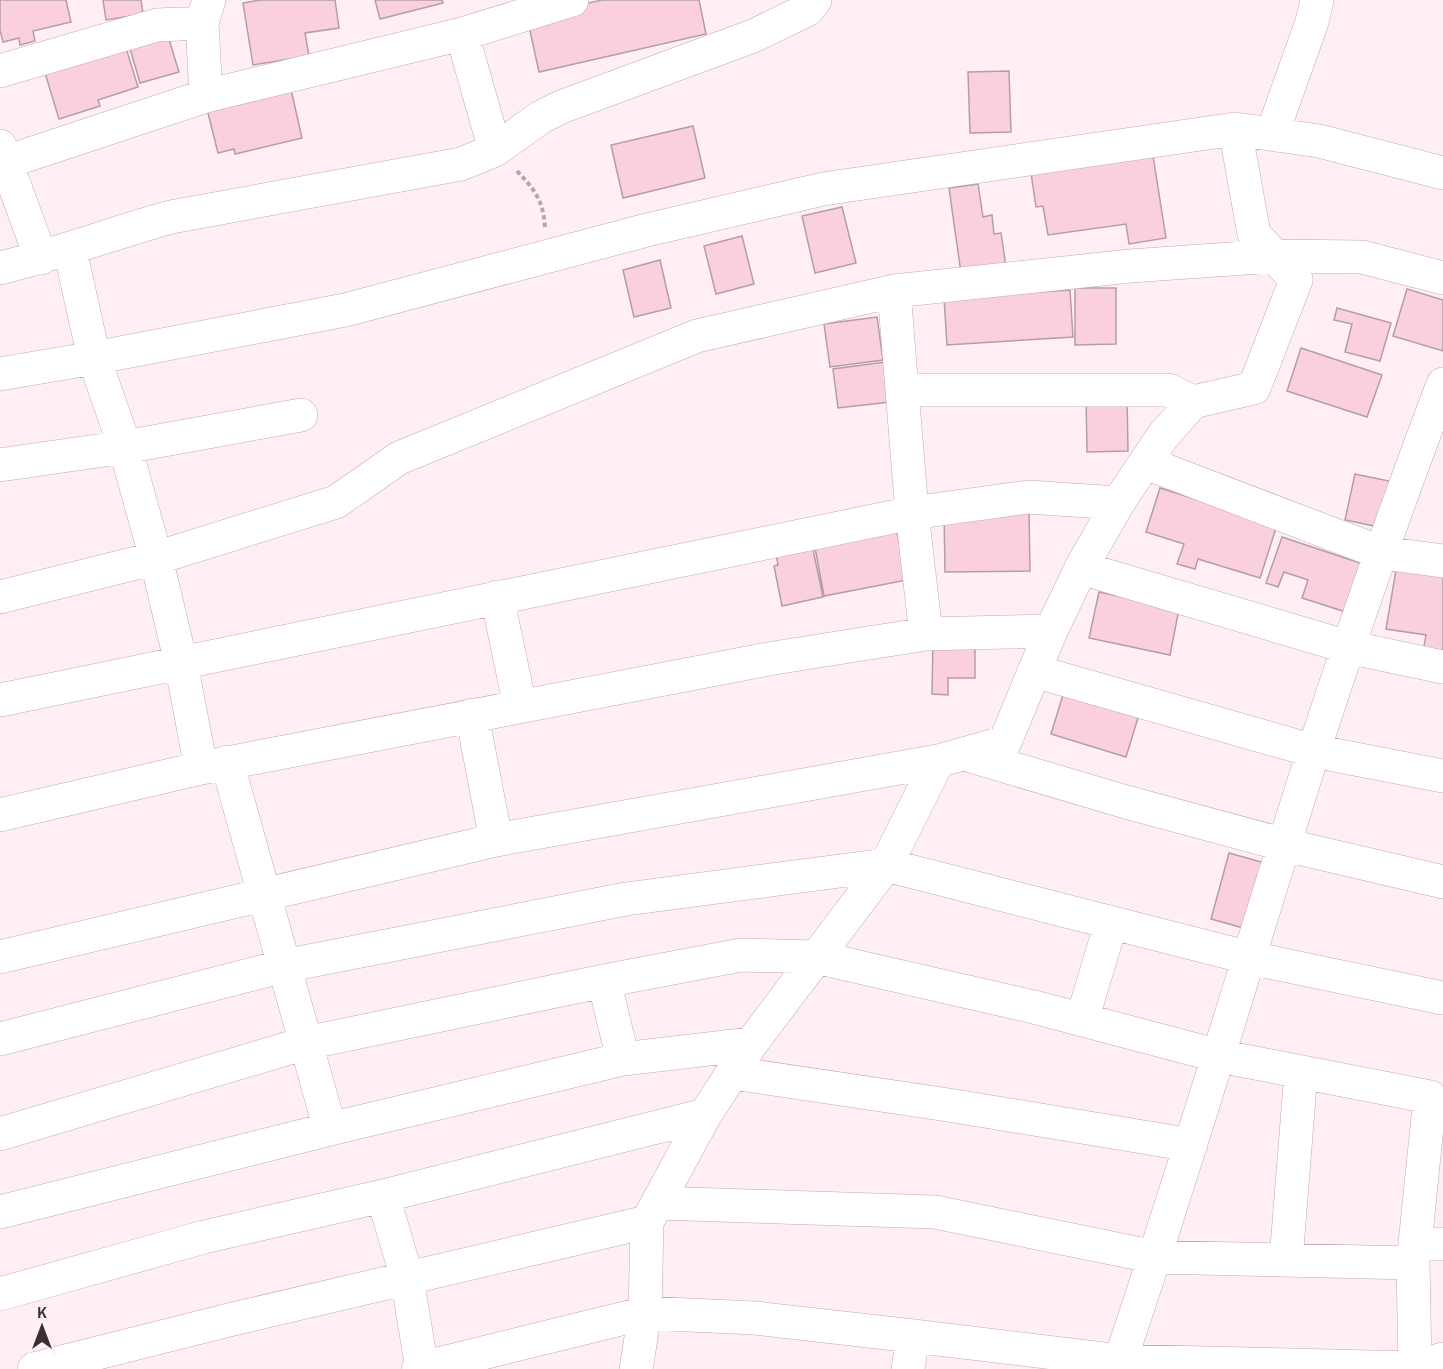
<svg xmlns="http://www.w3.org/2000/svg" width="1443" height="1369" font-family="'Archivo Narrow',sans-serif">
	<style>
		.building { fill: #fad0e0; stroke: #b59da6; stroke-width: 1.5 }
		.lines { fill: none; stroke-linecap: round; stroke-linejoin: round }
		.minor-casing { stroke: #c1a9b2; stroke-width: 34 }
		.path { stroke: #b5a7ac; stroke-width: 4; stroke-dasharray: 4.5 3; stroke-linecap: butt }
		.minor { stroke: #fff; stroke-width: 33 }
	</style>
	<rect width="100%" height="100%" fill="#ffeff5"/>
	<path class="building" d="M0,0H66L71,22L33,31L35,41L20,45L19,38L3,42L0,30Z
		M103,0H141L143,14L106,20Z
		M260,0H335L339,28L305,33L309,56L253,65L243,3Z
		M375,0H442L443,3L380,19Z
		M602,0H699L706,34L539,72L527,17Z
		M165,26L179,72L140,83L127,38Z
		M123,38L138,87L98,100L100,106L59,119L42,63Z
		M1009,71L1011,132L970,133L968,72Z
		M290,85L302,138L235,154L234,149L218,153L206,105Z
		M693,126L705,178L623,198L611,145Z
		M1153,156L1166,238L1129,244L1126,224L1048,235L1043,206L1036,207L1031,173Z
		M978,184L983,217L992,215L994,234L1001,233L1006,267L961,273L949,188Z
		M842,207L856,263L815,273L802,216Z
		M742,236L754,284L716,294L704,246Z
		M660,260L671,308L634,317L623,270Z
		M1075,288H1116V344L1075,345Z
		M1407,289L1443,300V351L1393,336Z
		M1070,290L1073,337L947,345L944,298Z
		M1337,308L1391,323L1380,361L1345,352L1352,324L1334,320Z
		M877,317L883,360L830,367L824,324Z
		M1301,348L1382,375L1367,417L1287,391Z
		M885,362L890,402L838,408L833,369Z
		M1127,395L1128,451L1087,452L1086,396Z
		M1355,474L1394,482L1384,528L1345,520Z
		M1160,488L1277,525L1260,578L1198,559L1195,569L1177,564L1184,544L1146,532Z
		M1029,510L1030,571L945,572L944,511Z
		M896,527L907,580L824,596L814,542Z
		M1282,537L1372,567L1355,615L1302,598L1308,580L1284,572L1278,587L1266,583Z
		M811,540L823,597L782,606L774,566L778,565L775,548Z
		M1397,564L1443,571V655L1423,652L1426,635L1386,629Z
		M1099,592L1179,609L1170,655L1089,638Z
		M933,639H975V678H948V695L932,694Z
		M1066,685L1141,708L1126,757L1051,734Z
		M1229,853L1265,863L1247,929L1211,919Z"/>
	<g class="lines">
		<defs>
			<path id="minor" d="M462,34L495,150
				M0,71L157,25L202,23
				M206,96L202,23L209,0
				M1272,134L1312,22L1317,0
				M0,146L41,258
				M6,162L206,96L462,34L572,0
				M0,268C58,254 113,233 171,217L461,164L495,150L541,117L561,107L753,36L807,10L815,0
				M894,291L912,513L1028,497L1118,503
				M0,374L94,358L345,310L647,230L823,189L1235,129L1319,141L1443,173
				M902,390H1168L1193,402
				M1146,463L1382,553L1443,561
				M0,465L125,447L301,415
				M1081,568L1348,647L1443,667
				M0,597L156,558L336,502L399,458L697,336L894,291L1130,266L1274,256L1362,257L1443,278
				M497,597L520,706
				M1034,671L1314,751L1443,776
				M0,700L912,513L926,634
				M472,715L496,840
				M964,754L1126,802L1285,845L1443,882
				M227,762L330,1129L623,1059L751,1044
				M201,768L774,658L926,634L1051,631
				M0,815L201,768L181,663L156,558L125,447L94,358L70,250
				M0,957L496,840L938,761
				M604,981L741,955L815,957L1034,1007L1219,1056L1430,1097L1413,1263
				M1082,1020L1111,923
				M0,1039L284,966L626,899L886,865L1250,958L1443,998
				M733,1073L955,1106L1191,1145
				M0,1134L306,1043L604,981L623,1059
				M383,1196L407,1278L422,1369
				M658,1203L935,1212L1155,1257L1413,1263L1415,1368L1120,1361L913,1336
				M0,1212L330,1129
				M1415,1244H1443
				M1286,1260L1301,1072
				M0,1294L204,1237L383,1196L705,1115
				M1415,1368L1443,1359
				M34,1369L233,1319L647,1222
				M418,1369L645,1313L755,1318L913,1336L908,1369
				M636,1369L645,1313L647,1222L705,1115L751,1044L886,865L938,761L1005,742L1051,631L1081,568L1118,503L1163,436L1193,402L1254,388L1296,280L1254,234L1235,129
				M1119,1369L1120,1361C1189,1158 1249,953 1314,750C1354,627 1397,505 1443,384"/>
		</defs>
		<use href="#minor" class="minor-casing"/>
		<path class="path" d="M517,171C535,190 543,200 545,227"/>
		<use href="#minor" class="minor"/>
	</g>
	<g transform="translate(42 1327)" stroke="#ffeff5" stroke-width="4.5" paint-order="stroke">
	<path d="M0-4.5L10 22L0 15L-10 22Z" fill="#392f33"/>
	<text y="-9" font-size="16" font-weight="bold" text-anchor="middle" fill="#392f33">K</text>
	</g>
</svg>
